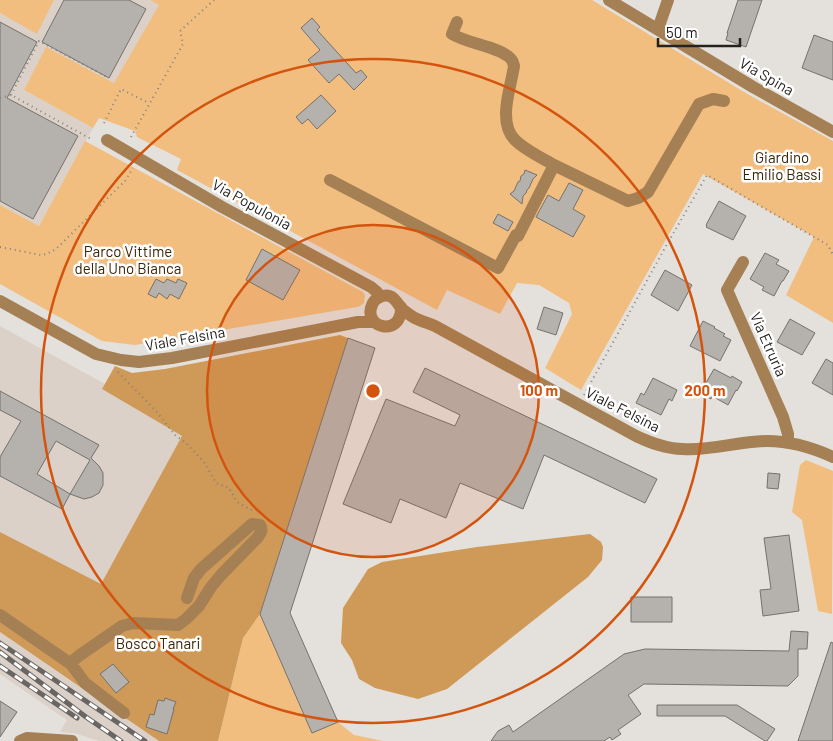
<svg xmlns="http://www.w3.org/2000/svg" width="833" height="741" font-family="Barlow,sans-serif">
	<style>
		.built { fill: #dbd1c8 }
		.green { fill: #f1be80 }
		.forest { fill: #cf9957 }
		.building { fill: #b5b1ac; stroke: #75716d; fill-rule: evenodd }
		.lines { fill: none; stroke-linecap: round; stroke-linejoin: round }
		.path { stroke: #83807c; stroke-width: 2; stroke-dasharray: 1 4; stroke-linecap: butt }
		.minor { stroke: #a48054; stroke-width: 12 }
		.rail-casing { stroke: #686562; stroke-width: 5 }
		.rail { stroke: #fff; stroke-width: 3; stroke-dasharray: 9; stroke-linecap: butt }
		.ring { fill: none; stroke: #d4540e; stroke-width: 2.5 }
		.labels { text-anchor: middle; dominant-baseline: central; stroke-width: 5; stroke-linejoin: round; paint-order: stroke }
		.street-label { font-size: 15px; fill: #242220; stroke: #fff }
		.park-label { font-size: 15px; fill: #3b2507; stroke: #fff }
		.centre { fill: #d4540e; stroke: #fff; stroke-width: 2.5 }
		.ring-label { font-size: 15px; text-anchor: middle; font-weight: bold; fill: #d4540e; stroke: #fff; stroke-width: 5; stroke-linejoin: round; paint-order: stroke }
	</style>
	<rect width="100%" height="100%" fill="#e4e0db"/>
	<path class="built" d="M54,0H150L160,5L114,83L46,48L24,90L93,128L39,226L0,205V13L37,33Z
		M0,326L105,384L102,389L182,436L101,585L0,532Z
		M0,632L159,741H99L74,733L60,732L67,720L0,674Z"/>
	<path class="green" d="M0,0H54L37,34L0,13Z
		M150,0H592L749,95L833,141V323L786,295L814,237L703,174L581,390L545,368L572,314L569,303L539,285L517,283L500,314L447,290L437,310L177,170L181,159L137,137L135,131L99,118L93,128L24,90L46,47L114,83L159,5Z
		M85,141L363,292L365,295L364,303L360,306L357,307L135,345L102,341L0,284V205L39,226Z
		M806,460L833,471L832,614L818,611L802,520L792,512L800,465Z
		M260,614L312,733L338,722L354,735L383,741H218L243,638Z"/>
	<path class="forest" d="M340,335L348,338L260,614L243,638L218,741H159L0,632V532L101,584L182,436L102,389L115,366L132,373L165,369Z
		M590,534L601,542L603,547L602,560L588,577L447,689L418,699L375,688L359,679L352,660L341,643L343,608L368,569L382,562L477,547Z"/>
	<path class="building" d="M64,0H129L146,9L109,78L42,42Z
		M738,0H762L746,47L726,40L728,33H727Z
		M312,18L320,27L317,30L356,73L361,70L367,77L354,90L339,74L329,83L308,60L320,50L301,28Z
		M0,22L37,42L7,98L78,136L33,219L0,201Z
		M814,35L833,42V80L802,68Z
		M321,95L336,111L317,129L308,119L302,124L296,117Z
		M525,170L537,175L533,179L529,188L527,190L526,193L523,196L522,204L510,194L514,191L518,182L520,181L521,176L524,174Z
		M569,183L583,190L573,209L585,216L573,237L536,217L548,195L559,201Z
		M719,201L746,216L733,240L706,227L707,226L706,225Z
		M498,214L513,222L508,231L493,223Z
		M262,249L300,270L283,300L246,280Z
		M765,253L779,260L776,264L789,271L783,281H782L774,296L762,290L764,287L750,279Z
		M665,270L692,285L678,311L651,295Z
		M156,279L164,283L167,279L176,283L178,279L187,283L179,299L170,294L167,299L159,293L156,298L148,294Z
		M544,307L563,313L556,335L537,329Z
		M790,319L815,333L802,355L777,342Z
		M703,321L715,327L714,328L725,334L723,336L731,340L720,361L690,346Z
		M348,338L375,348L290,613L338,722L312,733L260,614Z
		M826,359L833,363V395L812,383Z
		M425,368L657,479L645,503L544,455L523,509L460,483L446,518L400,499L391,523L343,504L386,399L455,426L460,415L413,392Z
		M714,369L731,378L732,376L742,382L737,391L736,390L728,405L712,396L711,399L700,393Z
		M653,378L677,390L672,401L669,399L661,415L636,403L641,393L644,395Z
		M0,391L99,445L91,458L99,466L103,473V485L99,493L92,497L84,499L70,494L62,509L0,476V457L21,421L0,410ZM56,441L90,460L70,494L37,474Z
		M768,473L780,474L778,489L767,488Z
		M789,535L799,611L763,616L760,590L771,589L764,538Z
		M631,597H672V622H631Z
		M791,631L808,632L807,649H798V676L788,686L644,684L628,695L641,714L618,730L621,734L612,740L610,737L604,741H491L498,731L509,725L513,732L624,654L645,649L789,651Z
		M831,642L833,643V741H798Z
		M113,664L129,682L116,693L100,674Z
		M165,698L176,702L173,709H174L167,734L146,727L150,714L154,715L158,700L164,701Z
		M0,701L17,712L0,737Z
		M657,705H737L775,729L767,741H765L725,716H657Z"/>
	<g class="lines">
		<path class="path" d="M11,95L39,41L109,78
			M0,98L11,95L91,139
			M104,123L121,89L149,103
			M131,137L183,44L180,31L214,0
			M0,247L41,255L47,254L56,249L125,181L133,168
			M118,372L156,411L175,435L186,443L204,462L216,483L229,488L237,502L255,512
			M584,395L666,246L707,175L828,245L833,255"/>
		<path class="minor" d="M609,0L753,87L833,132
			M457,22L452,34C468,44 501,47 511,59C513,61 513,63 514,66C511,88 497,121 515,140C525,150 542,158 554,165L518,236
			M658,29L668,0
			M107,140L222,207L371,287L377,292L380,297
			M554,165L628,201L638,198L648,192L699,104L713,99L724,101
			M330,180L498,268L516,235
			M743,262L727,290L783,417L788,434V442
			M0,301L96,354L121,360L139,362L172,358L358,322H374
			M401,307C402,338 362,328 372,305C373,302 376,299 379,297C392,292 395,300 401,308C404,311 410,315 413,317C420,321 428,323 435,326L636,436C651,443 666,449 683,449C711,451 739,441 767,441C791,441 811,447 833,457
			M0,615L71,664L85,683L124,713
			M70,663L80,655L122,626L133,623L178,625L186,619L199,606L211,587L221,575L258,537C261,533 263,530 260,525L252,524L201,569L194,578L187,598
			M20,741L27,738L72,741"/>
		<defs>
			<path id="rail" d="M0,643L145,741
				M0,652L86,717L121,741
				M0,666L77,718"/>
		</defs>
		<use href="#rail" class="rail-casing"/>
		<use href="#rail" class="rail"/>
	</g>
	<circle cx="373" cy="391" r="166" fill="#d4540e" fill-opacity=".12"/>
	<g class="ring">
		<circle cx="373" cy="391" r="166"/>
		<circle cx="373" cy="391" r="332"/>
	</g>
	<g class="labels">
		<g class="street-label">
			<text transform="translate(767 76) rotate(30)">Via Spina</text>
			<text transform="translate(252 204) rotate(29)">Via Populonia</text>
			<text transform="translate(185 338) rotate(-10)">Viale Felsina</text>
			<text transform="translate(769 344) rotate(66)">Via Etruria</text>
			<text transform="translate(623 409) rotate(27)">Viale Felsina</text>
		</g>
		<g class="park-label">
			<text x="782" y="157">Giardino<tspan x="782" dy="17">Emilio Bassi</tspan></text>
			<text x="128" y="251">Parco Vittime<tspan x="128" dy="17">della Uno Bianca</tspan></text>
			<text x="158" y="643">Bosco Tanari</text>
		</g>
	</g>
	<circle cx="373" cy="391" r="8" class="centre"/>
	<g class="ring-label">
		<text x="539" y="396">100 m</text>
		<text x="705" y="396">200 m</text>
	</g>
	<path d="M658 38v8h82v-8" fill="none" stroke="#242220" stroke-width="2.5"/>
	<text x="666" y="38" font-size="15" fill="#242220" stroke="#ffffff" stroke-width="4" paint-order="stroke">50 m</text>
</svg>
